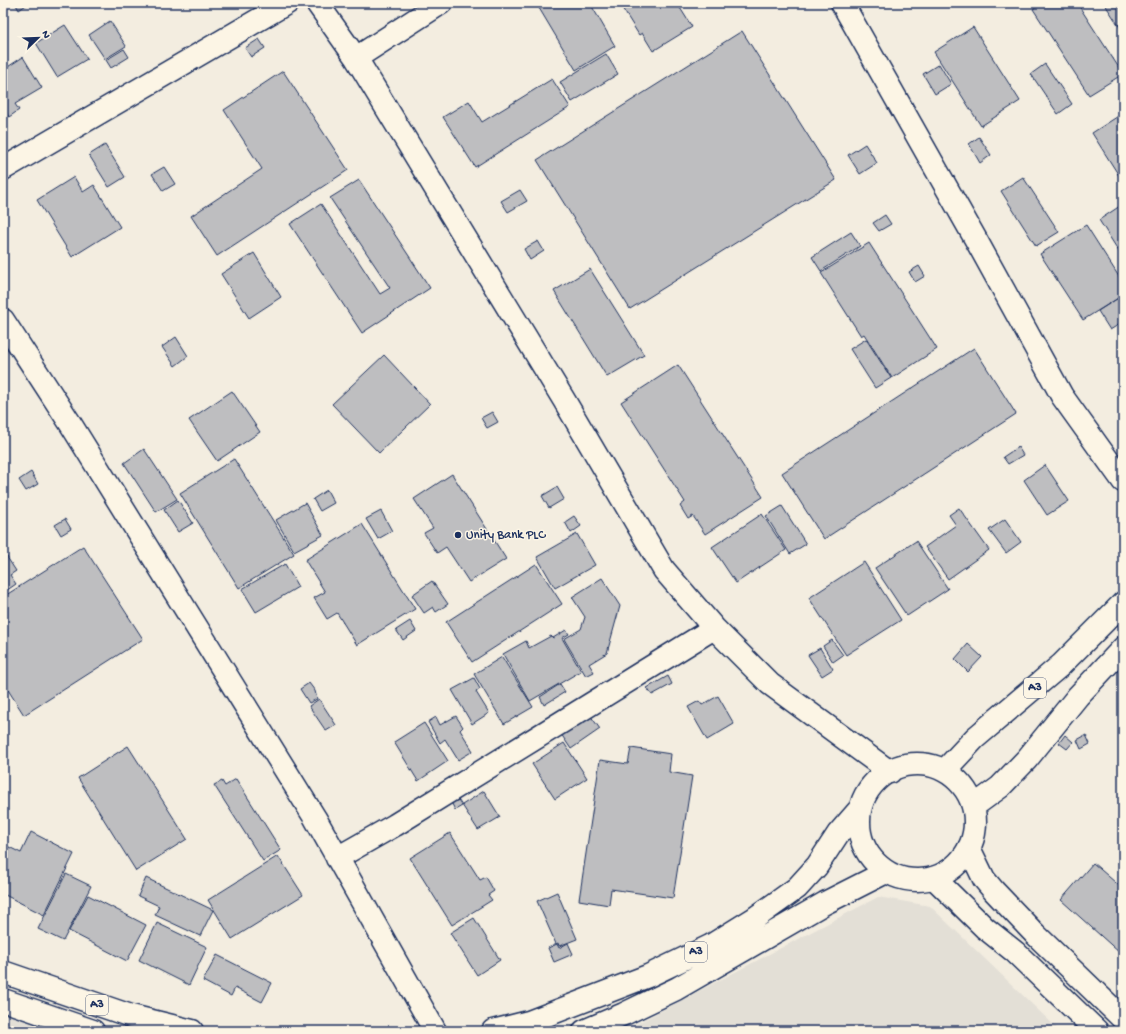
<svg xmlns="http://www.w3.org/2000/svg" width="1126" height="1034" font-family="'Gochi Hand',sans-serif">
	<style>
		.built { fill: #e3dfd6 }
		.building { fill: #bebec0; stroke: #1b2f5e }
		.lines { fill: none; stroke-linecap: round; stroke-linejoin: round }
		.street-casing { stroke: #1b2f5e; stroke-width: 25 }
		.secondary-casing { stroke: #1b2f5e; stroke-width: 25 }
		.highway-casing { stroke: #1b2f5e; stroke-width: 25 }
		.street { stroke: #fcf5e5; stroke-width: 22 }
		.secondary { stroke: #fcf5e5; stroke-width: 22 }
		.highway { stroke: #fcf5e5; stroke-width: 22 }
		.poi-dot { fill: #1b2f5e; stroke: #fcf5e5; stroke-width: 1.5 }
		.labels { text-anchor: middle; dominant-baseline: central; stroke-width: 3; stroke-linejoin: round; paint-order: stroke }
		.shield { fill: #fcf5e5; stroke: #5e6a86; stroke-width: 1 }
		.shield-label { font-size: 12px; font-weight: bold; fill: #1b2f5e }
		.poi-label { font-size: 13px; fill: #1b2f5e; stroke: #fcf5e5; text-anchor: start }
	</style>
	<rect width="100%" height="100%" fill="#f3ede0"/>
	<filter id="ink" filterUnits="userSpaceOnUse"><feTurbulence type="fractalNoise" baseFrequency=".025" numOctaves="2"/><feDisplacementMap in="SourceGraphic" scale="8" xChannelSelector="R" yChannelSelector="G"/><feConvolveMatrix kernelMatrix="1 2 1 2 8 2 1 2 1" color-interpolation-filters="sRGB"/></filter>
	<g filter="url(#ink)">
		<path class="built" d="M878,897L930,906L1060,1031H623Z
			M3,1012L51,1031H3Z"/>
		<path class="building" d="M15,3H29L19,10Z
			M536,3H590L615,46L576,70Z
			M619,3H677L692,27L653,51L642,33L639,35Z
			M1042,3H1077L1123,74L1089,95L1033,9Z
			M1104,3H1123V32Z
			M110,21L126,46L105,59L89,35Z
			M65,25L87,59L57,77L36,43Z
			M973,27L1020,101L981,126L934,52Z
			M742,31L836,180L630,309L537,160Z
			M259,39L265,48L251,57L245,48Z
			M124,49L129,57L111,68L106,60Z
			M606,54L618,74L572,102L560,82Z
			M23,57L42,88L15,104L19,110L9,117L3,107V70Z
			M939,64L951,84L935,94L923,74Z
			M1045,64L1072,104L1058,114L1031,74Z
			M283,71L348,170L217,256L191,216L262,169L224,110Z
			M552,79L570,107L475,167L443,117L469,101L482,122Z
			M1123,113V182L1092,133Z
			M979,137L991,155L980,163L969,144Z
			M865,144L877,163L860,174L848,155Z
			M105,145L125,177L109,187L89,155Z
			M164,167L175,184L163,191L152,174Z
			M74,177L83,192L94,185L120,227L72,257L37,200Z
			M1023,177L1059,232L1036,246L1001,191Z
			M359,180L430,288L362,333L290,224L321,204L380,294L390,288L330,198Z
			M520,190L527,201L508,212L501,201Z
			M1123,204V258L1099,220Z
			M885,215L891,224L879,231L873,223Z
			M1086,225L1123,283V295L1083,320L1040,254Z
			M851,232L860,246L821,271L812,257Z
			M538,241L544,251L530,260L524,249Z
			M869,243L937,349L892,378L864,334L861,336L821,273Z
			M254,253L281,297L249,318L221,274Z
			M919,266L925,276L915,282L909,272Z
			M590,269L644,355L607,377L554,291Z
			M1123,295V322L1110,330L1098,311Z
			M176,337L188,356L175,366L162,347Z
			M866,339L891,378L875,388L850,349Z
			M974,348L1016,414L824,539L782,473Z
			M384,355L430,404L379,453L332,404Z
			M678,365L763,497L705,534L693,516L688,519L680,506L685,502L621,402Z
			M232,391L260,432L217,461L189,420Z
			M492,412L498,422L487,428L481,418Z
			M1018,447L1023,455L1008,464L1003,457Z
			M144,449L177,499L156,512L124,463Z
			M234,459L294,554L239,588L180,493Z
			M1045,465L1069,501L1047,515L1024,480Z
			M31,472L38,484L26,491L19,480Z
			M452,474L506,559L469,582L446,547L437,553L424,533L433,528L414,499Z
			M557,487L564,499L549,508L542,496Z
			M327,490L334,503L320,511L313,499Z
			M178,500L193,523L178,532L164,510Z
			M305,503L323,535L294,551L276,520Z
			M782,506L806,544L790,554L766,516Z
			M959,508L989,550L948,579L925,547L956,525L949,515Z
			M381,511L392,531L378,539L366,519Z
			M762,514L786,550L736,583L712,547Z
			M574,516L581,526L571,533L565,522Z
			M65,519L71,529L61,535L55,525Z
			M1005,519L1021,542L1006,553L989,530Z
			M362,524L415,609L357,645L337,613L327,619L314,598L325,592L305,560Z
			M577,534L595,565L555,588L537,557Z
			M916,541L948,589L907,616L875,568Z
			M83,546L143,639L24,715L3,682V597Z
			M3,551L16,571L10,575L16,584L3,593Z
			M864,562L901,620L846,655L809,598Z
			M285,564L298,587L256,612L242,589Z
			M536,564L562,604L472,662L446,622Z
			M602,578L620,606L607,653L589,664L594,672L586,676L564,639L581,629L585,617L572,597Z
			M432,581L448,604L436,612L433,607L424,613L412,595Z
			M410,621L416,631L403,640L396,630Z
			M566,630L569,634L562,638L581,671L530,701L503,654L526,641L529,648L551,636L553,638Z
			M832,640L843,655L833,662L823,646Z
			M968,644L982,657L968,672L955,659Z
			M820,648L833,669L822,676L808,655Z
			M502,657L533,707L504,724L474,674Z
			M668,676L672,684L652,695L647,688Z
			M474,678L480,689L476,692L489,713L472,724L452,690Z
			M309,683L315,691L317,699L309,703L300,689Z
			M560,684L565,692L544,705L540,697Z
			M718,696L734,724L707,740L688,707L699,701L702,705Z
			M319,699L336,725L326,731L309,706Z
			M590,715L600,729L571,749L561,734Z
			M456,716L463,727L460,730L473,751L458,760L445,739L440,743L428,722L436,717L440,725Z
			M424,723L448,761L418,781L394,742Z
			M1065,735L1073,742L1067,749L1059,743Z
			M1086,735L1090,744L1081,749L1077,740Z
			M564,743L587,778L555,799L532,764Z
			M128,746L187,839L136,871L78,778Z
			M631,748L671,754L669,772L692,776L673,898L611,889L609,905L579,900L600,760L628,764Z
			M236,779L281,850L263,861L214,785L222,781L225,786Z
			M484,791L500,817L478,830L462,805Z
			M457,798L462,806L455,810L451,802Z
			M31,832L74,854L44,915L3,894V844L21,853Z
			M450,833L480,880L486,877L494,891L488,895L492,900L452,925L410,858Z
			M278,856L303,895L232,939L208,900Z
			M1093,863L1123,889V952L1121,954L1061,900Z
			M66,874L91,886L63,941L38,929Z
			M146,878L213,910L200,936L155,915L159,906L138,896Z
			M557,892L577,939L559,946L558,943L556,944L537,901Z
			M88,895L146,925L127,961L69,931Z
			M474,918L500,960L477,975L450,933Z
			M157,923L207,947L189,985L139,960Z
			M568,943L573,954L554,962L548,948L557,944L559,948Z
			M217,955L272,983L262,1002L235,988L231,996L203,981Z"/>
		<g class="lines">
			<defs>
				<path id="street" d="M317,3L356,58L564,400L664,570L714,628L770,684L890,772
					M842,3L975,238L1062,396L1123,481
					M356,58L441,3
					M3,169L287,3
					M3,320L70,423L315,818L435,1031
					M337,858L395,825L714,628"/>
				<path id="secondary" d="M969,848L984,879L994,891L1035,934L1123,1019
					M934,878L985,928L1015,952L1097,1031"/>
				<path id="highway" d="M859 822a58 58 0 1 1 116 0a58 58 0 1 1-116 0Z
					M945,770L975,738L1061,665L1123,603
					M974,806L1000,787L1027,759L1078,696L1123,648
					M3,972L131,1016L192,1031
					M3,1000L93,1031
					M493,1031L529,1022L648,976L710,946L755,918L797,888L817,866L838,834L858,811
					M584,1031L624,1014L676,989L825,903L886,872"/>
			</defs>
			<use href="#street" class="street-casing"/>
			<use href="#secondary" class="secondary-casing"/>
			<use href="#highway" class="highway-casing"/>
			<use href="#street" class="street"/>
			<use href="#secondary" class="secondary"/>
			<use href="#highway" class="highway"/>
		</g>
	</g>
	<circle class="poi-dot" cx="458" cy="535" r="4"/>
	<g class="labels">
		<g class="shield">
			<rect x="1024" y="678" width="22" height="20" rx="3"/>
			<rect x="685" y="942" width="22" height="20" rx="3"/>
			<rect x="86" y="995" width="22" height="20" rx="3"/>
		</g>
		<g class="shield-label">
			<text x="1035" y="688">A3</text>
			<text x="696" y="952">A3</text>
			<text x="97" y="1005">A3</text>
		</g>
		<g class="poi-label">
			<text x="466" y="535">Unity Bank PLC</text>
		</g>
	</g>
	<rect width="1126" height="1034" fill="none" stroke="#fcf5e5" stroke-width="16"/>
	<rect x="8" y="8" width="1110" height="1018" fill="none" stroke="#1b2f5e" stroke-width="1.5" filter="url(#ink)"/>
	<g transform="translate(38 38) rotate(67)" stroke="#fcf5e5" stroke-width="3" paint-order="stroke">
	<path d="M0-3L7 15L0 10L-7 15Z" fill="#1b2f5e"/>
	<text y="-6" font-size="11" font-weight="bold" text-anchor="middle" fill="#1b2f5e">N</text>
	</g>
</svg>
